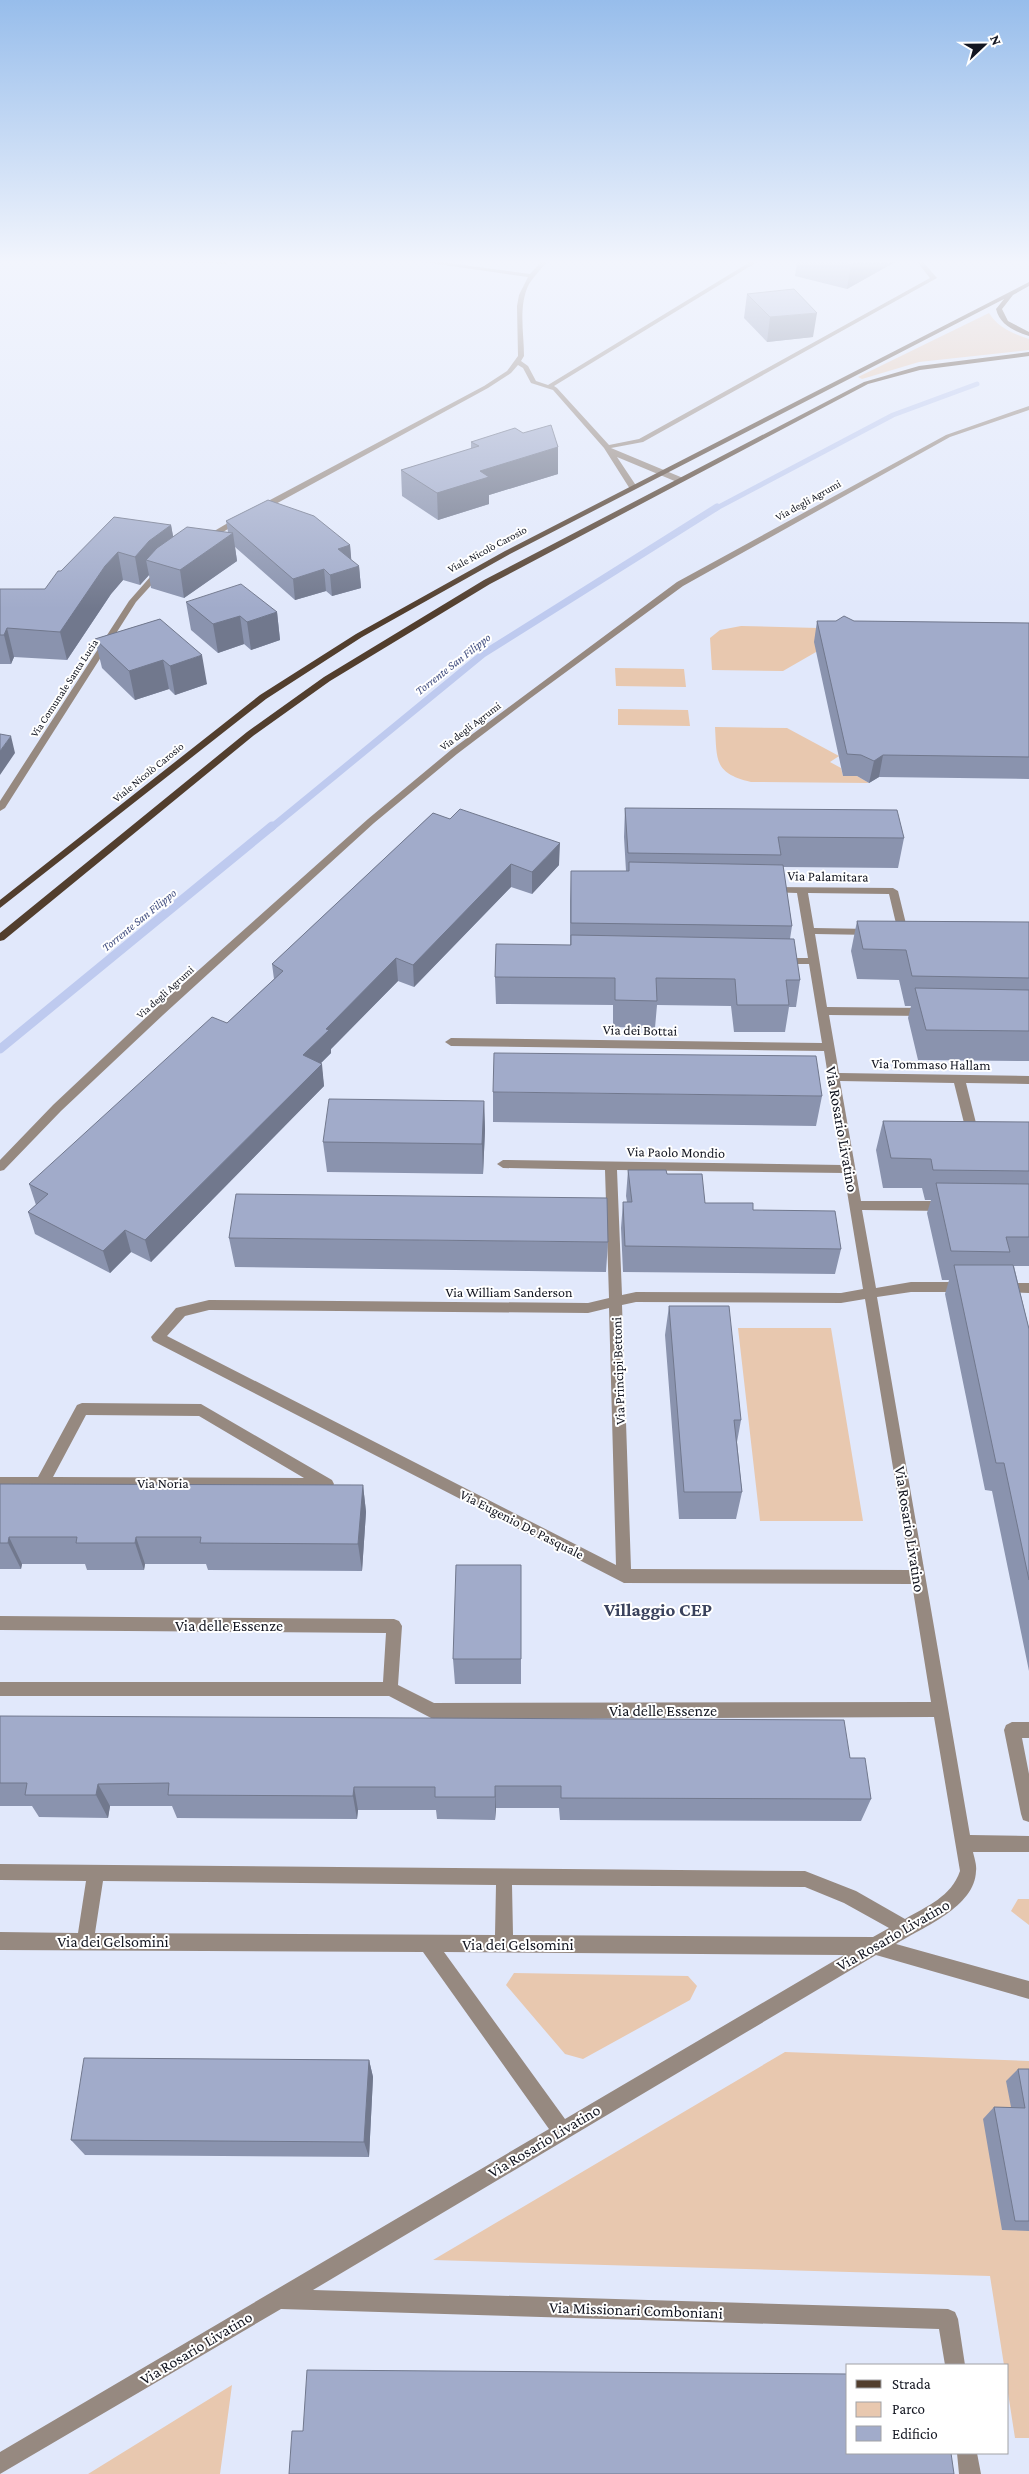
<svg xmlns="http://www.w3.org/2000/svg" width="1029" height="2474" font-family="'Crimson Pro',serif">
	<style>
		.green { fill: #e8c8af }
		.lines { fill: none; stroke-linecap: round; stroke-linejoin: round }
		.stream-far2 { stroke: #becaef; stroke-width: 5 }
		.stream-far1 { stroke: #becaef; stroke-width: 7 }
		.stream { stroke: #becaef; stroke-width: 9 }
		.minor { fill: #968980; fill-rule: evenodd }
		.major { fill: #523e2d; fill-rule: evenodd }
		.wall { fill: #8a93ae }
		.shaded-wall { fill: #71788d }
		.building { fill: #a1abca; stroke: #71788d }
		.labels { text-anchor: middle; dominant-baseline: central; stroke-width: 4; stroke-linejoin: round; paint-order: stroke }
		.far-street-label { font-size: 11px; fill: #131621; stroke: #fff }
		.far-water-label { font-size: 12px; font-style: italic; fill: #404d7f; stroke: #fff }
		.street-label { font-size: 14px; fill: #131621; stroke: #fff }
		.near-street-label { font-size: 16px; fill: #131621; stroke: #fff }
		.near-quarter-label { font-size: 19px; font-weight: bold; fill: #3a425c; stroke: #fff }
	</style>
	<rect width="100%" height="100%" fill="#e1e8fb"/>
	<path class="green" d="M989,313C998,328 1014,334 1029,339V350L919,362L862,379L858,377Z
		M741,626L856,629L783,671L712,670L710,638L720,630Z
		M615,668L684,669L686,687L616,686Z
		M618,709L688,710L690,726L618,725Z
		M715,727L787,728L839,756L830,762L841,768L843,776H857L869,783L751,782C714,773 717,761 715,727Z
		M738,1328H831L863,1521H760Z
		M1018,1899H1029V1925L1011,1911Z
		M514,1973L688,1976L697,1986L690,2000L583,2059L565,2054L506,1985Z
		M785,2052L1029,2061V2438H1015L1008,2393V2365H1004L990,2276L433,2260Z
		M232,2385L220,2474H88Z"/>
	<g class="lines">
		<path class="stream-far2" d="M715,509L893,415L977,384"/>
		<path class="stream-far1" d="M271,828L483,654L717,507"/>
		<path class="stream" d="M0,1049L272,826"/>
		<path class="minor" d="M181,262H228L225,264Z
			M423,262H441L530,274L541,262H547C541,269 534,276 529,284C518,306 524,333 524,356L521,361L528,366L536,381L548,385L750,262H757L554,386L557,388L609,445L639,439L930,278L917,262H923L937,278L643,442L611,448L683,478V482H677L617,457L637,487L630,489L604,448L553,390L531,383L523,368L518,365L511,373L488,388L261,512H255V508L484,386L507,371L518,356L517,306L519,295L528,277Z
			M1029,406V410L950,437L683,586L532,697L457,754L374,823L163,1015L61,1111L4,1170L0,1171V1160L53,1105L155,1009L368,819L451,750L677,582L946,435Z
			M238,517L245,519L206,542L199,540Z
			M158,568L165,570L136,602L5,808L0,811V801L129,601Z
			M771,887L893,888L898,891L908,932L903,935L898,932L889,894L808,893L814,928L871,929L876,932L871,935L815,934L827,1007L925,1008L930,1012L925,1016L829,1015L839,1073L1029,1076V1084L966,1083L977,1127L983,1128L985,1131L979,1135L968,1134L966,1131L954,1083L840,1081L861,1201H945L951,1206L945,1211L862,1210L876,1288L911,1282H964L969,1283L970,1287L969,1291L964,1292H911L877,1297L970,1835L1029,1836V1852H973C974,1857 977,1865 976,1871C975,1907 923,1927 896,1944L1029,1981V1999L876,1955L313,2290L948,2309L955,2312L958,2319L965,2365H945L939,2329L281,2309L0,2474V2452L549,2129L423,1952L0,1950V1932L78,1933L86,1881L0,1880V1864L805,1871L856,1891L905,1919C927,1906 951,1897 960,1871L934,1717L433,1719L389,1696H0V1682H383L386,1633L0,1630V1616L394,1619L399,1621L402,1626L398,1685L434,1703L931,1702L912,1584L624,1583L153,1341L151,1337L176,1308L209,1300L588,1303L609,1298L605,1170L503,1168L497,1164L503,1160L842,1165L824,1051L451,1046L445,1042L451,1038L822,1043L809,964H781L776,961L781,958H808L797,893L767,892L766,890ZM617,1170L844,1173L863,1289L841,1293L636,1292L622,1295ZM865,1299L910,1570L631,1569L622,1305L636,1302L841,1303ZM609,1308L616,1565L167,1336L185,1316L209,1310L588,1313ZM103,1881L496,1885L495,1935L95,1933ZM512,1885L805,1887L844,1903L889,1928L873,1937L513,1935ZM444,1952L844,1955L565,2119Z
			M1002,1283H1029V1293L997,1292L996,1288L997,1284Z
			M82,1403L201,1404L332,1480L334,1484L332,1488L327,1490L0,1489V1477H38L77,1405ZM86,1415L199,1416L304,1478L53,1477Z
			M1012,1722H1029V1738H1022L1029,1774V1822L1023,1820L1021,1814L1004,1730L1006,1725Z
			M957,2453H977L981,2474H959Z"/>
		<path class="major" d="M1029,282V286L1013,295L1002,309L1008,321L1029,332V336C1014,331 1000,325 996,309L1004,299L510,554L362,637L266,699L0,908V900L260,695L356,634L505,551Z
			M1029,352V356L920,370L868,384L490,584L330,681L253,736L4,940L0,941V933L247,732L324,677L484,580L864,382L919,366Z"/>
	</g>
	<path class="wall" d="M797,262H895L847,289L795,276Z
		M747,294L813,337L767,342L744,318Z
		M523,433L558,447V474L489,495V504L438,520L402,496L401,470L471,449V442Z
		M226,521L350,545L351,560L359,566L361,588L332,596L326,591L295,600L235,547L237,561L184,598L151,588L149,575L140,585L123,580L111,594L67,660L14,657L11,664H0V589H45L61,571L171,525L173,537L228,532Z
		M186,602L277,612L280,640L251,650L244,644L218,653L191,630Z
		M160,619L207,684L175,695L169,689L135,700L102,668L95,639Z
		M817,621L1029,623V779L879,777L869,783L857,776H843L814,642Z
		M625,808L904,838L898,868L783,867L792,926L790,939L800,980L796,1007H789L785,1032H734L731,1006L657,1005L655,1028L613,1027V1005L496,1004L495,977L570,945V901L571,871H626L624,837Z
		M433,813L559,865L532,894L511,887L414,987L398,981L331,1049V1053L321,1063L324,1086L151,1262L131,1252L110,1273L35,1234L28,1212L36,1205L29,1184L227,1023L274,979L272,964Z
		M857,921L1029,922V1061L918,1060L908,1018L911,1006H905L899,980L857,979L851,951Z
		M493,1092L822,1096L816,1126L493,1122Z
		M484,1101L485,1130L483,1174L327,1172L323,1142Z
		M883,1121L1029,1122V1266H1014L1029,1329V1671L992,1491L985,1490L945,1294L949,1280H942L927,1213L931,1200H925L922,1188H883L876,1150Z
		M628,1170L667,1174L705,1203L753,1210L841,1249L835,1274L623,1272L621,1228L623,1202H627L626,1196Z
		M229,1238L608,1242L606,1272L235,1267Z
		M669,1306L741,1420L737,1442L742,1492L736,1519H679L665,1335Z
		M0,1484L363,1485L366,1512L362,1571L208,1570L206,1564H145L144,1570H87L85,1564H22L21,1569H0Z
		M521,1565V1684H455L453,1659Z
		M0,1716L850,1758L871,1799L861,1821L560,1820L559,1808H496L495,1820L437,1819L436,1810H358L357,1819L177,1818L172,1806H110L108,1818L39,1817L32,1806H0Z
		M369,2060L373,2077L369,2157L85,2155L71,2140Z
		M1018,2069H1029V2231L1002,2230L983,2119L994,2107H1011L1006,2081Z"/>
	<path class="shaded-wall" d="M856,262H895L847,289L851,265Z
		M817,313L813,337L767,342L770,317Z
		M558,447V474L489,495V504L438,520L437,493L480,471Z
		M171,525L176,552L146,560L149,575L140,585L135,557L149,541Z
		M233,533L237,561L184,598L180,570Z
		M350,545L352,567L338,549Z
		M118,552L123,580L111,594L67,660L60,632L105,566Z
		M359,566L361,588L332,596L330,575Z
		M324,569L326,591L295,600L293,579Z
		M277,612L280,640L251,650L247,622Z
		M240,616L244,644L218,653L213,624Z
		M7,628L14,657L11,664L4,635Z
		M202,655L207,684L175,695L170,666Z
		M163,660L169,689L135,700L129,671Z
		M11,736L15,753L0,775V751Z
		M883,755L879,777L869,783L874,761Z
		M560,843L559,865L532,894V872Z
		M511,864V887L414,987L413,965Z
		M396,958L398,981L331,1049V1053L306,1078L303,1055L326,1029Z
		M322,1064L324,1086L151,1262L145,1240Z
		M484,1101L485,1130L483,1174L482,1144Z
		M125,1230L131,1252L110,1273L103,1251Z
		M363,1485L366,1512L362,1571L358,1544Z
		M9,1537L22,1564L21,1569L8,1543Z
		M136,1537L145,1564L144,1570L135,1543Z
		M98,1784L110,1806L108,1818L96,1795Z
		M495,1786L496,1808L495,1820Z
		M354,1787L358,1810L357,1819L353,1796Z
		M369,2060L373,2077L369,2157L364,2142Z"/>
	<path class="building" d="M839,262H856L851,265Z
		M794,289L817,313L770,317L747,294Z
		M551,425L558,447L480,471L489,477L437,493L401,470L479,446L471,442L515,428L523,433Z
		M268,500L314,516L350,545L338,549L359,566L330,575L324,569L293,579L226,521Z
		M114,517L171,525L149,541L135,557L118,552L105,566L60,632L7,628L4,635H0V589H45L58,571H61Z
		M187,527L233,533L180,570L146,560L157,548Z
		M241,584L277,612L247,622L240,616L213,624L186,602Z
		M844,616L854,621L1029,623V757L883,755L874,761L861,755L847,754L817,621H836Z
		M160,619L202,655L170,666L163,660L129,671L95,639Z
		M0,734L11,736L0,751Z
		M625,808L897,810L904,838L778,837L781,855L628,853Z
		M460,809L560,843L532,872L511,864L413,965L396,958L326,1029L329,1030L303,1055L322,1064L145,1240L125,1230L103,1251L28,1212L48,1194L29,1184L212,1017L227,1023L283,971L272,964L433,813L450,819Z
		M629,862L783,865L792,926L571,923V871H629Z
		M857,921L1029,922V978L912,976L906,950L863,949Z
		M571,935L794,939L800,980H786L789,1005H737L735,979L656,978L657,1001L615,1000V978L495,977L496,944L571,945Z
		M915,988L1029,990V1031L926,1030Z
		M494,1053L816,1056L822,1096L493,1092Z
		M329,1099L484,1101L482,1144L323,1142Z
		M883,1121L1029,1122V1171L933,1170L931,1159L891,1158Z
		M628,1170H666L667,1174H702L705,1203H753V1210L835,1211L841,1249L625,1246L623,1202H632Z
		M936,1183L1029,1184V1237H1006L1010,1252L951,1251Z
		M236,1194L607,1198L608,1242L229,1238Z
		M954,1265H1013L1029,1329V1580L1004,1463H996Z
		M669,1306H729L741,1420H734L742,1492H684Z
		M0,1484L363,1485L358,1544L200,1543L201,1537H136L135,1543H76L77,1537H9L8,1543H0Z
		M456,1565H521V1659H453Z
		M0,1716L844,1720L850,1758H865L871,1799L561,1798V1786H495V1797H435V1787H354L353,1796L168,1795L169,1783L98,1784L96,1795H25L27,1783H0Z
		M84,2058L369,2060L364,2142L71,2140Z
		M1018,2069H1029V2221H1015L994,2107L1025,2108Z
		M307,2370L848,2374V2453H951L954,2474H289L292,2431H303Z"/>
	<linearGradient id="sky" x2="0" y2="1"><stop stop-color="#97bdeb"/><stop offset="0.43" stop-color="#f2f5fd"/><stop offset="1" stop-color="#f2f5fd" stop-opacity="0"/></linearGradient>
	<rect width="1029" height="609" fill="url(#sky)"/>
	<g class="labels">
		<g class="far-street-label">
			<text transform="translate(808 500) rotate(-29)">Via degli Agrumi</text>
			<text transform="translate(487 549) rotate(-28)">Viale Nicolò Carosio</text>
			<text transform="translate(64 688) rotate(-57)">Via Comunale Santa Lucia</text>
			<text transform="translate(470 726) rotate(-37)">Via degli Agrumi</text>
			<text transform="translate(148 772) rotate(-39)">Viale Nicolò Carosio</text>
			<text transform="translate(165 992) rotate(-42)">Via degli Agrumi</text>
		</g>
		<g class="far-water-label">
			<text transform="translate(453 664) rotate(-38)">Torrente San Filippo</text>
			<text transform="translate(139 920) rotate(-39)">Torrente San Filippo</text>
		</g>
		<g class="street-label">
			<text transform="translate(828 876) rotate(1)">Via Palamitara</text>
			<text transform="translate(640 1030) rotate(1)">Via dei Bottai</text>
			<text transform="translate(931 1064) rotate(1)">Via Tommaso Hallam</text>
			<text transform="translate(676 1152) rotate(1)">Via Paolo Mondio</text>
			<text x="509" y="1292">Via William Sanderson</text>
			<text transform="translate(618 1371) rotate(-92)">Via Principi Bettoni</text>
			<text x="163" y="1483">Via Noria</text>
			<text transform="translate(522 1524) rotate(27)">Via Eugenio De Pasquale</text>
		</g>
		<g class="near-street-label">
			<text transform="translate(842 1129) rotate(80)">Via Rosario Livatino</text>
			<text transform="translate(910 1529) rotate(81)">Via Rosario Livatino</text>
			<text x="229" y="1625">Via delle Essenze</text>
			<text x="663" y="1710">Via delle Essenze</text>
			<text transform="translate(893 1935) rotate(-30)">Via Rosario Livatino</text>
			<text x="113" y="1941">Via dei Gelsomini</text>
			<text x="518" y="1944">Via dei Gelsomini</text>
			<text transform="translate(544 2141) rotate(-31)">Via Rosario Livatino</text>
			<text transform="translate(636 2310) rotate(2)">Via Missionari Comboniani</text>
			<text transform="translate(196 2348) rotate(-31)">Via Rosario Livatino</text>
		</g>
		<g class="near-quarter-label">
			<text x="658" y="1609">Villaggio CEP</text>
		</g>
	</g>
	<rect x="846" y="2364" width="162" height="90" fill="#ffffff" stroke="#a1a2a6"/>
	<rect x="856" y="2380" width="25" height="8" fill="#523e2d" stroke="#a1a2a6"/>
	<text x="892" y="2389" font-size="15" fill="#131621">Strada</text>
	<rect x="856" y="2402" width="25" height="15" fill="#e8c8af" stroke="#a1a2a6"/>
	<text x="892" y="2414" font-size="15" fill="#131621">Parco</text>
	<rect x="856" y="2426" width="25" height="15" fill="#a1abca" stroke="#a1a2a6"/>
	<text x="892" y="2439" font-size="15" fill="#131621">Edificio</text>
	<g transform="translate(984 45) rotate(68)" stroke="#ffffff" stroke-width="4" paint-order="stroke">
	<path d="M0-4L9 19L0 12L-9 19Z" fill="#131621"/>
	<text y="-8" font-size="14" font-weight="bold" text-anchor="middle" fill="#131621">N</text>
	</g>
</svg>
